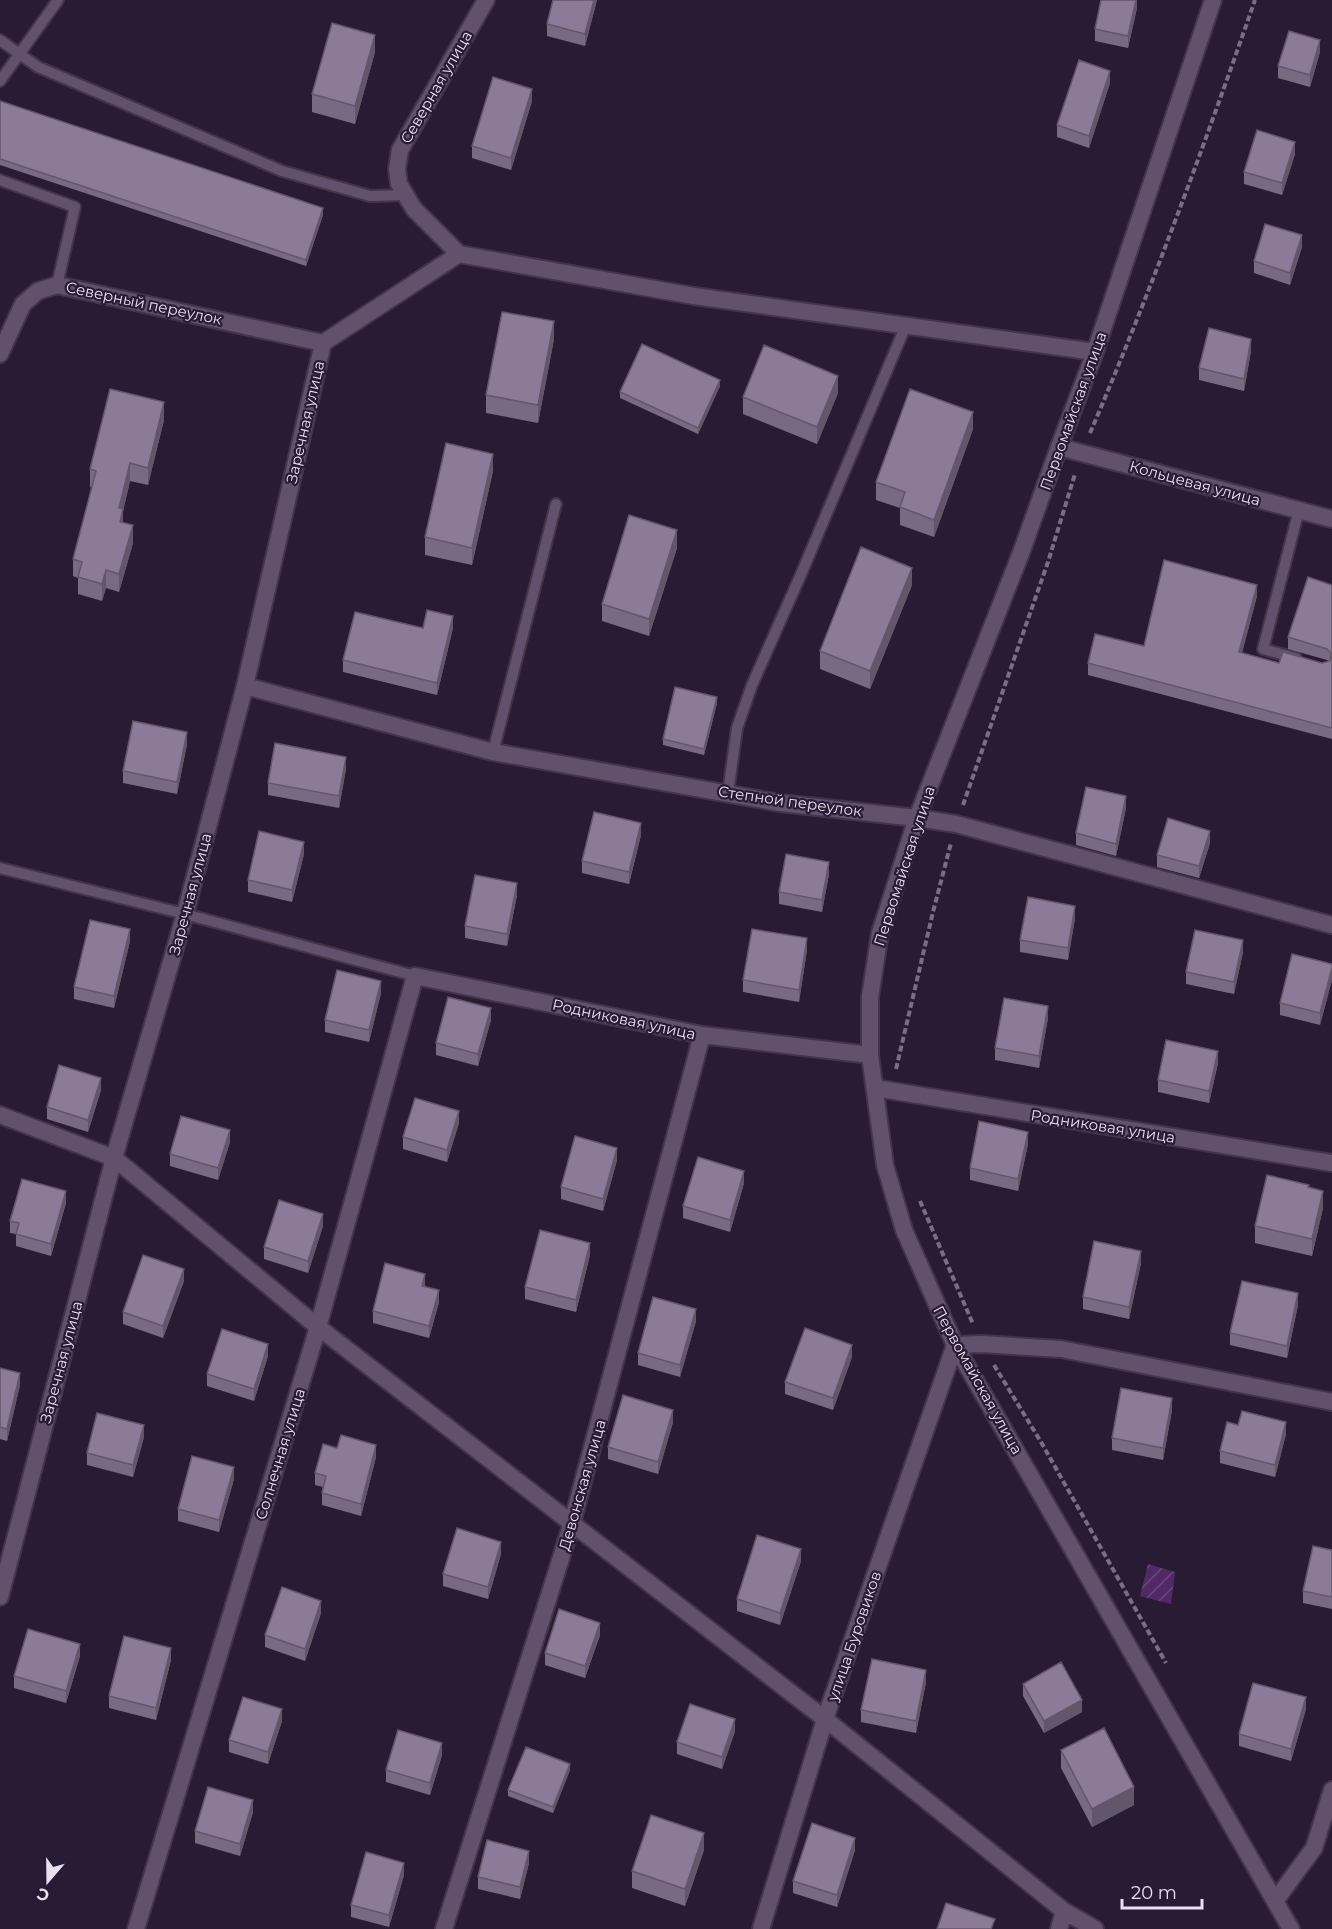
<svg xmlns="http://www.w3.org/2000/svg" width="1332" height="1929" font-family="Montserrat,sans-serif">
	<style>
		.garden { fill: url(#garden-furrows) }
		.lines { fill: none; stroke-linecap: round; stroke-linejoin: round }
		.service-casing { stroke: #42354a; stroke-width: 14 }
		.minor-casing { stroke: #42354a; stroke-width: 20 }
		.tertiary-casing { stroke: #42354a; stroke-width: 20 }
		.path { stroke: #7a6e83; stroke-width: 4; stroke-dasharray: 6 3; stroke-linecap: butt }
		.service { stroke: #62516d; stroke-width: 10 }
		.minor { stroke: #62516d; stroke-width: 16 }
		.tertiary { stroke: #62516d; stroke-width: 16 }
		.wall { fill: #786a83 }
		.shaded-wall { fill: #62566a }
		.building { fill: #8c7b98; stroke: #62566a; stroke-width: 1.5 }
		.labels { text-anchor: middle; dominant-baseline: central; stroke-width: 4.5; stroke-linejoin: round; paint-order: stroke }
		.street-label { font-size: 15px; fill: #e8dfef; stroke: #2a1b34 }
	</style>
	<defs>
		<pattern id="garden-furrows" width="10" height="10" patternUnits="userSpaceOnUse" patternTransform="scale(1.5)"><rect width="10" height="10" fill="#512967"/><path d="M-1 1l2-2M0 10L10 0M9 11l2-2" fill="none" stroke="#6a487d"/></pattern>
	</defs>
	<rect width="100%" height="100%" fill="#2a1b34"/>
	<path class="garden" d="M1148,1564L1175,1572L1171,1604L1140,1596Z"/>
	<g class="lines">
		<defs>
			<path id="service" d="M0,40L38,67L282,171L370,196L406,195
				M0,81L58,0
				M0,180L75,207L57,285
				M1296,658L1263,649L1299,510
				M493,752L556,504
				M728,793L737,728L752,685L802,572L906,325
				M0,868L185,914L415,976"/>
			<path id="minor" d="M486,0L400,150L397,169L399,184L414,209L459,254L694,296L1095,352
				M0,354L23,304L38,291L57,285L323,343
				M1059,447L1332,519
				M245,686L493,752L780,803L917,818L956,824L1332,925
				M875,1088L1332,1163
				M0,1115L114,1158L318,1327L825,1719L1064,1911L1095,1929
				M0,1597L114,1158L185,914L245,686L323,343L459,254
				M1275,1901L1314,1848L1332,1790
				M136,1929L318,1327L415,976L702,1035L870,1055
				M444,1929L572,1523L702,1035
				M761,1929L825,1719L955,1345L982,1344L1061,1349L1332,1402
				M1059,1929L1064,1911"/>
			<path id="tertiary" d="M1213,0L1095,352L1059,447L1021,553L917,818L880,933L870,997V1055L885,1165L904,1230L955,1345L1291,1929"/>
		</defs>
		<use href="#service" class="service-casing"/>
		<use href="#minor" class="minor-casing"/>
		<use href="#tertiary" class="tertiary-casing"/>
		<path class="path" d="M1090,433C1151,291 1204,146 1255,0
			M963,805L1048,562L1075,474
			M896,1069L933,912L951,843
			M920,1201L973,1324
			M994,1365L1041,1442L1166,1663"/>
		<use href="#service" class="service"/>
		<use href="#minor" class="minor"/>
		<use href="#tertiary" class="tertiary"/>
	</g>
	<path class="wall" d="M553,0H597L585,46L547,36V24Z
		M1137,0V8L1128,48L1095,41V29Z
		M375,52L355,124L312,112V94Z
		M1320,52L1310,87L1278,78V66Z
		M1110,83L1089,148L1057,137V125Z
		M0,101L323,215L306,266L0,165Z
		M532,101L511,170L472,158V146Z
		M1295,154L1282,195L1244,184V172Z
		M1302,247L1290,285L1254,273V261Z
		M554,339L538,423L486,413V395Z
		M1251,351L1244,391L1199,380V368Z
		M720,386L698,434L620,398V392Z
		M838,393L817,444L743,414V397Z
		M164,420L148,485L130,481L123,511V523L133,543L119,592L106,588L102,601L78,594V578L73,576V559L92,488L90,487V469Z
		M973,429L934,537L900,525V508L876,500V482Z
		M493,471L472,565L425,555V537Z
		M677,548L649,636L602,621V604Z
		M912,585L870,689L820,669V651Z
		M1332,585V739L1088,675V663L1144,646L1257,596L1242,653L1279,663H1322L1328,661L1327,660L1288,649V637Z
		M423,628H453L437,695L343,672V660Z
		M717,703L704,755L663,745V739Z
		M187,744L177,794L123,783V771Z
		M346,769L339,808L268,795V783Z
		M1126,808L1116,856L1076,845V833Z
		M641,835L629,884L582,873V861Z
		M1210,843L1199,878L1157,867V855Z
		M304,854L292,902L248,892V880Z
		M829,874L822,912L779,904V892Z
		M517,895L507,946L465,938V926Z
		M1075,918L1068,960L1020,952V940Z
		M130,941L114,1008L74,999V987Z
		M807,950L799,1002L743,992V980Z
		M1243,952L1234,994L1186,984V972Z
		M1332,964V980L1320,1025L1280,1015V1003Z
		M381,993L369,1042L325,1032V1020Z
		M1048,1018L1039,1068L995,1060V1048Z
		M491,1020L478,1066L436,1055V1043Z
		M1218,1063L1209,1103L1158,1092V1080Z
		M101,1090L88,1132L47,1119V1107Z
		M459,1123L447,1162L403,1149V1137Z
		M230,1142L218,1180L170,1166V1154Z
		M1028,1144L1018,1191L970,1180V1168Z
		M617,1160L603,1211L561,1199V1187Z
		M744,1183L730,1232L683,1218V1206Z
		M1309,1187L1323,1208L1312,1256L1255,1243V1226Z
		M66,1203L51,1256L16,1246V1234L10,1233V1221Z
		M323,1226L308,1273L264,1259V1247Z
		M590,1255L576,1312L525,1299V1287Z
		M1141,1263L1129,1319L1083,1309V1297Z
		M184,1281L163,1338L123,1324V1312Z
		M425,1287L439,1302L429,1338L373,1323V1311Z
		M1298,1305L1287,1358L1230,1345V1333Z
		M696,1321L680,1377L638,1365V1353Z
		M268,1356L254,1401L207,1386V1374Z
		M852,1357L833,1410L785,1394V1382Z
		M0,1368L20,1385L7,1441L0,1439Z
		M1172,1410L1163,1460L1112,1450V1438Z
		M673,1422L658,1474L608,1459V1447Z
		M1238,1425L1286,1434L1275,1477L1220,1463V1451Z
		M144,1437L133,1477L87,1465V1453Z
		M376,1457L361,1516L322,1505V1493L323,1487L315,1485V1473Z
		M234,1479L219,1532L178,1521V1509Z
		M1332,1550V1609L1303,1603V1591Z
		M501,1554L488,1599L443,1586V1574Z
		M801,1561L780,1625L737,1611V1599Z
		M321,1613L305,1661L265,1647V1635Z
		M600,1635L585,1678L545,1665V1653Z
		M80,1656L66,1703L14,1688V1676Z
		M171,1660L156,1720L109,1708V1696Z
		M926,1682L916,1733L861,1722V1710Z
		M1023,1684L1082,1712L1044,1733L1023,1696Z
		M1306,1709L1291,1761L1239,1746V1734Z
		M282,1721L268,1764L229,1752V1740Z
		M735,1731L722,1769L677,1754V1742Z
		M1061,1750L1134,1805L1092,1827L1061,1768Z
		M442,1755L430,1795L386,1782V1770Z
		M570,1770L553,1813L508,1796V1790Z
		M253,1812L240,1856L195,1843V1831Z
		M704,1850L685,1906L632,1888V1871Z
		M855,1850L837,1907L793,1893V1881Z
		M529,1863L520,1899L478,1889V1877Z
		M404,1875L389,1927L351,1917V1905Z"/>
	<path class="shaded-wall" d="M594,0H597L585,46V34Z
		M1136,0H1137V8L1128,48V36Z
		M375,35V52L355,124V106Z
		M1320,40V52L1310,87V75Z
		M1110,71V83L1089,148V136Z
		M532,89V101L511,170V158Z
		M1295,142V154L1282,195V183Z
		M323,208V215L306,266V260Z
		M1302,235V247L1290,285V273Z
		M554,321V339L538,423V405Z
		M1251,339V351L1244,391V379Z
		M838,376V393L817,444V427Z
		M720,380V386L698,434V428Z
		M164,402V420L148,485V468Z
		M973,412V429L934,537V520Z
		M493,454V471L472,565V548Z
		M130,463V481L123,511V527L120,540L119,508Z
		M133,525V543L119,592V574Z
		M677,530V548L649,636V619Z
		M912,568V585L870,689V671Z
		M106,570V588L102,601V584Z
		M1257,585V596L1239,663V652Z
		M453,616V628L437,695V683Z
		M717,697V703L704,755V749Z
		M187,732V744L177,794V782Z
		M346,757V769L339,808V796Z
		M1126,796V808L1116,856V844Z
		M641,823V835L629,884V872Z
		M1210,831V843L1199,878V866Z
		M304,842V854L292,902V890Z
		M829,862V874L822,912V900Z
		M517,883V895L507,946V934Z
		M1075,906V918L1068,960V948Z
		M130,929V941L114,1008V996Z
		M807,938V950L799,1002V990Z
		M1243,940V952L1234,994V982Z
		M1332,968V980L1320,1025V1013Z
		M381,981V993L369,1042V1030Z
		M1048,1006V1018L1039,1068V1056Z
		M491,1008V1020L478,1066V1054Z
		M1218,1051V1063L1209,1103V1091Z
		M101,1078V1090L88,1132V1120Z
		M459,1111V1123L447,1162V1150Z
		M230,1130V1142L218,1180V1168Z
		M1028,1132V1144L1018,1191V1179Z
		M617,1148V1160L603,1211V1199Z
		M744,1171V1183L730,1232V1220Z
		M66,1191V1203L51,1256V1244Z
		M1323,1191V1208L1312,1256V1239Z
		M323,1214V1226L308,1273V1261Z
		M590,1243V1255L576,1312V1300Z
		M1141,1251V1263L1129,1319V1307Z
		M184,1269V1281L163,1338V1326Z
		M425,1274V1286L422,1298V1286Z
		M439,1290V1302L429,1338V1326Z
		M1298,1293V1305L1287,1358V1346Z
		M696,1309V1321L680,1377V1365Z
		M268,1344V1356L254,1401V1389Z
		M852,1345V1357L833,1410V1398Z
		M20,1373V1385L7,1441V1429Z
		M1172,1398V1410L1163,1460V1448Z
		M673,1410V1422L658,1474V1462Z
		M1286,1422V1434L1275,1477V1465Z
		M144,1425V1437L133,1477V1465Z
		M376,1445V1457L361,1516V1504Z
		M234,1467V1479L219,1532V1520Z
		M501,1542V1554L488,1599V1587Z
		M801,1549V1561L780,1625V1613Z
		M321,1601V1613L305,1661V1649Z
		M600,1623V1635L585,1678V1666Z
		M80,1644V1656L66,1703V1691Z
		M171,1648V1660L156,1720V1708Z
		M926,1670V1682L916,1733V1721Z
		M1306,1697V1709L1291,1761V1749Z
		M1082,1700V1712L1044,1733V1721Z
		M282,1709V1721L268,1764V1752Z
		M735,1719V1731L722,1769V1757Z
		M442,1743V1755L430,1795V1783Z
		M570,1764V1770L553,1813V1807Z
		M1134,1787V1805L1092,1827V1809Z
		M253,1800V1812L240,1856V1844Z
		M704,1833V1850L685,1906V1889Z
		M855,1838V1850L837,1907V1895Z
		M529,1851V1863L520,1899V1887Z
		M404,1863V1875L389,1927V1915Z"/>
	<path class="building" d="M553,0H594L585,34L547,24Z
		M1101,0H1136L1128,36L1095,29Z
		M332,23L375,35L355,106L312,94Z
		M1289,31L1320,40L1310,75L1278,66Z
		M1079,60L1110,71L1089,136L1057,125Z
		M493,77L532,89L511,158L472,146Z
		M0,101L323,208L306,260L0,159Z
		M1257,130L1295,142L1282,183L1244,172Z
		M1265,224L1302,235L1290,273L1254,261Z
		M502,312L554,321L538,405L486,395Z
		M1209,328L1251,339L1244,379L1199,368Z
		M642,344L720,380L698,428L620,392Z
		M764,345L838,376L817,427L743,397Z
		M110,389L164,402L148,468L130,463L119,508L123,509L120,522L133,525L119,574L106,570L102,584L78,577L82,562L73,559L96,471L90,469Z
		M910,389L973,412L934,520L900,507L905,492L876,482Z
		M446,443L493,454L472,548L425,537Z
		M629,515L677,530L649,619L602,604Z
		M861,547L912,568L870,671L820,651Z
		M1164,560L1257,585L1239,652L1279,663L1283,652L1322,663L1330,661L1331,653L1327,649L1288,637L1308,577L1332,585V728L1088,663L1095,634L1144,646Z
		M427,610L453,616L437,683L343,660L355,612L423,628Z
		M675,687L717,697L704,749L663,739Z
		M133,721L187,732L177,782L123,771Z
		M275,743L346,757L339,796L268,783Z
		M1086,787L1126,796L1116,844L1076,833Z
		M594,812L641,823L629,872L582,861Z
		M1168,818L1210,831L1199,866L1157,855Z
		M259,831L304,842L292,890L248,880Z
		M786,854L829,862L822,900L779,892Z
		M475,875L517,883L507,934L465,926Z
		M1028,897L1075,906L1068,948L1020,940Z
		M90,920L130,929L114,996L74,987Z
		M752,929L807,938L799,990L743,980Z
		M1195,930L1243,940L1234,982L1186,972Z
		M1292,954L1332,964V968L1320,1013L1280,1003Z
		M337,970L381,981L369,1030L325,1020Z
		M448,997L491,1008L478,1054L436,1043Z
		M1004,998L1048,1006L1039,1056L995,1048Z
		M1166,1040L1218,1051L1209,1091L1158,1080Z
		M59,1065L101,1078L88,1120L47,1107Z
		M415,1098L459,1111L447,1150L403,1137Z
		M181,1116L230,1130L218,1168L170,1154Z
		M979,1121L1028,1132L1018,1179L970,1168Z
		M575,1136L617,1148L603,1199L561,1187Z
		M698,1157L744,1171L730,1220L683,1206Z
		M1267,1175L1309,1185L1308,1187L1323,1191L1312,1239L1255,1226Z
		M22,1179L66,1191L51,1244L16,1234L19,1223L10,1221Z
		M279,1200L323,1214L308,1261L264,1247Z
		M540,1230L590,1243L576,1300L525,1287Z
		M1094,1241L1141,1251L1129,1307L1083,1297Z
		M143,1255L184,1269L163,1326L123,1312Z
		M385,1263L425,1274L422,1286L439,1290L429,1326L373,1311Z
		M1242,1281L1298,1293L1287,1346L1230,1333Z
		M653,1297L696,1309L680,1365L638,1353Z
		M805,1328L852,1345L833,1398L785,1382Z
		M222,1329L268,1344L254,1389L207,1374Z
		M0,1368L20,1373L7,1429L0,1427Z
		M1121,1388L1172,1398L1163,1448L1112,1438Z
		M623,1395L673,1410L658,1462L608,1447Z
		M1242,1411L1286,1422L1275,1465L1220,1451L1227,1422L1238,1425Z
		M97,1413L144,1425L133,1465L87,1453Z
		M341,1435L376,1445L361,1504L322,1493L326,1476L315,1473L323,1444L337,1448Z
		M192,1456L234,1467L219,1520L178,1509Z
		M457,1528L501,1542L488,1587L443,1574Z
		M757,1535L801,1549L780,1613L737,1599Z
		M1313,1546L1332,1550V1597L1303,1591Z
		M282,1587L321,1601L305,1649L265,1635Z
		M559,1609L600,1623L585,1666L545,1653Z
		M28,1629L80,1644L66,1691L14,1676Z
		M124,1636L171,1648L156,1708L109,1696Z
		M872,1659L926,1670L916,1721L861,1710Z
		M1061,1662L1082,1700L1044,1721L1023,1684Z
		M1253,1683L1306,1697L1291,1749L1239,1734Z
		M243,1697L282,1709L268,1752L229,1740Z
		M690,1704L735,1719L722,1757L677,1742Z
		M1104,1728L1134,1787L1092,1809L1061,1750Z
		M398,1730L442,1743L430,1783L386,1770Z
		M526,1747L570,1764L553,1807L508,1790Z
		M208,1787L253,1800L240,1844L195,1831Z
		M651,1815L704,1833L685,1889L632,1871Z
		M812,1823L855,1838L837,1895L793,1881Z
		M487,1840L529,1851L520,1887L478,1877Z
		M366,1852L404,1863L389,1915L351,1905Z
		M946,1903L995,1919L991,1929H937Z"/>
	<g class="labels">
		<g class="street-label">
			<text transform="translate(436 87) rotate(-60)">Северная улица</text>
			<text transform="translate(144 303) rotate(12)">Северный переулок</text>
			<text transform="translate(1073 411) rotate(-70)">Первомайская улица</text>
			<text transform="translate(305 422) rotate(-77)">Заречная улица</text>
			<text transform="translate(1195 483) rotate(15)">Кольцевая улица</text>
			<text transform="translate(790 801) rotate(8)">Степной переулок</text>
			<text transform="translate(904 866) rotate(-72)">Первомайская улица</text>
			<text transform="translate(190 894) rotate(-75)">Заречная улица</text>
			<text transform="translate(624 1019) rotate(12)">Родниковая улица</text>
			<text transform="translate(1103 1126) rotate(9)">Родниковая улица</text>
			<text transform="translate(61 1362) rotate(-75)">Заречная улица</text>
			<text transform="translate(978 1380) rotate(61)">Первомайская улица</text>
			<text transform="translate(280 1454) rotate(-73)">Солнечная улица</text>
			<text transform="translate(582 1485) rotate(-74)">Девонская улица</text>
			<text transform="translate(854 1636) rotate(-71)">улица Буровиков</text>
		</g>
	</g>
	<g transform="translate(48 1881) rotate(200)" stroke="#2a1b34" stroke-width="4.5" paint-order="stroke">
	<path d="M0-4.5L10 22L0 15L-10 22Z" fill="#e8dfef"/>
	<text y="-9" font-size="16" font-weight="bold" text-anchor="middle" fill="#e8dfef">С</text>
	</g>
	<path d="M1122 1899v9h80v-9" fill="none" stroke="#e8dfef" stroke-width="3"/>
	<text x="1131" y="1899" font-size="18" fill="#e8dfef" stroke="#2a1b34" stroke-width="4.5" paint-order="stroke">20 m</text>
</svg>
